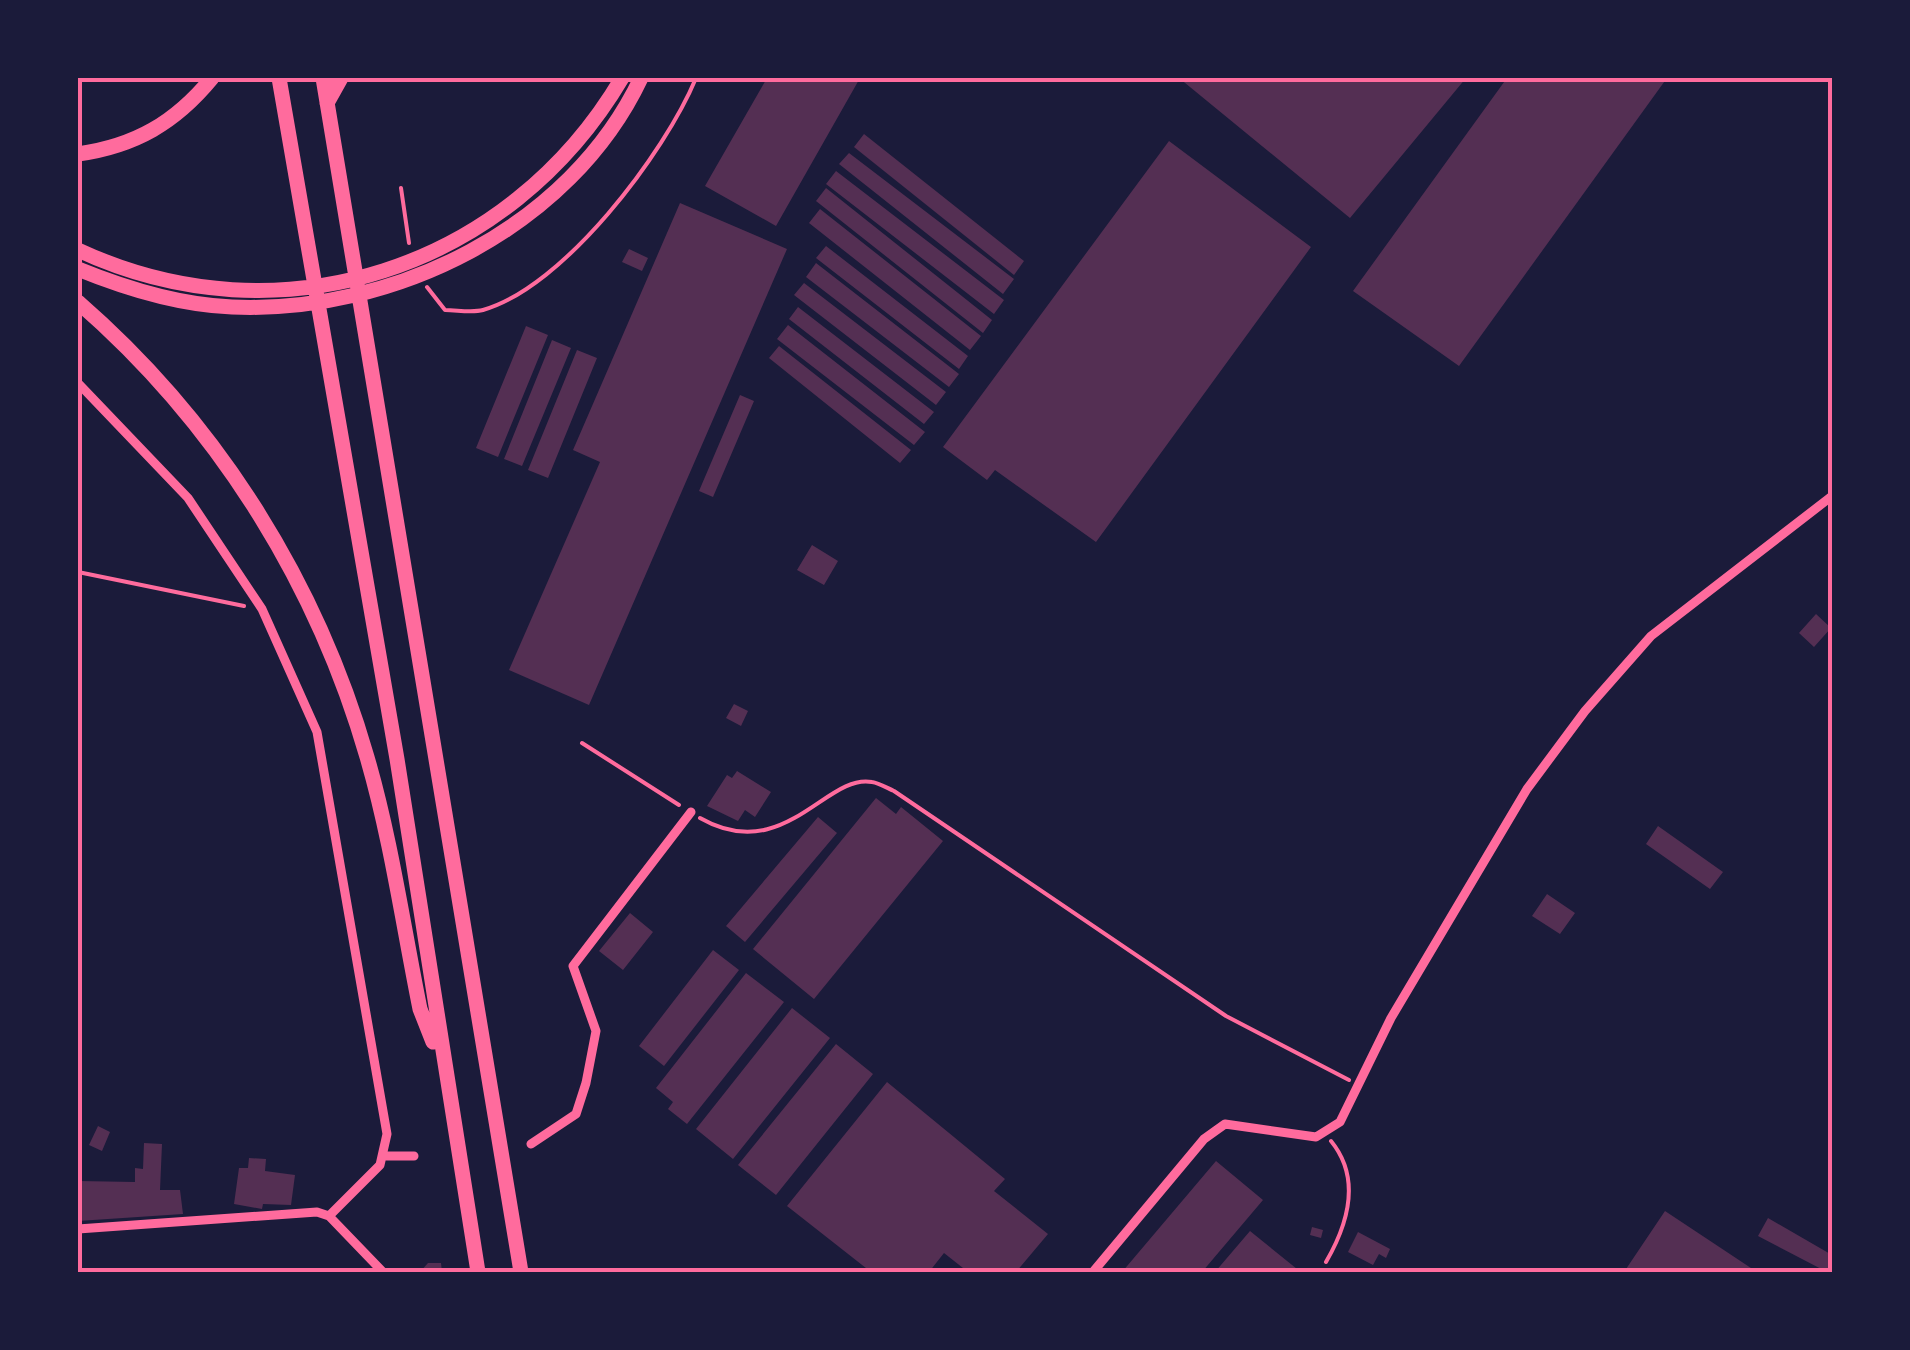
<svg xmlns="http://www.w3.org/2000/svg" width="1910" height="1350" font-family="'Exo 2',sans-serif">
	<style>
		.building { fill: #542f53 }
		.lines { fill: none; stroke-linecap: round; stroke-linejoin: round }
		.path { stroke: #ff6b9d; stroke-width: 4 }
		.minor { stroke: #ff6b9d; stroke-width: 9 }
		.motorway { stroke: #ff6b9d; stroke-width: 15 }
		.neatline { fill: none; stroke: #ff6b9d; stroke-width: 4 }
	</style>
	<rect width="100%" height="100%" fill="#1b1b3a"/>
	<path class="building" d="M767,78H860L776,226L705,186Z
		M1179,78H1466L1350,218Z
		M1507,78H1667L1459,366L1353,291Z
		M864,134L1024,261L1014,275L854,147Z
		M1169,141L1311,247L1096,542L995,470L987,480L943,447Z
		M849,153L1014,279L1003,294L839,164Z
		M836,171L1004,300L994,314L826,184Z
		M826,188L992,320L983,333L816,201Z
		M680,203L787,249L589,705L509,670L600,462L573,450Z
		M820,209L981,336L970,350L809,223Z
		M826,246L968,356L959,369L816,258Z
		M629,249L648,258L642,271L622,262Z
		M816,263L959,374L949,387L806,277Z
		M804,283L946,392L936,405L794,295Z
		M798,307L934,412L924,424L789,319Z
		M788,325L925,432L914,445L777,339Z
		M526,326L548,335L498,457L476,448Z
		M552,340L571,348L522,466L504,459Z
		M779,346L911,450L900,463L769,358Z
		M577,350L597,358L548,478L528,470Z
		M740,395L754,401L713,497L699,491Z
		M812,545L838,561L824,585L797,570Z
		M1816,614L1831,628L1814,647L1799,633Z
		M734,704L748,711L741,726L726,718Z
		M737,771L771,792L755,817L745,810L738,821L707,806L727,775L732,778Z
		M876,798L896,814L901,807L943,841L814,999L753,949Z
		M818,817L837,833L745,942L726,926Z
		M1658,826L1723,872L1710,889L1646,844Z
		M1547,894L1575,913L1560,934L1532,916Z
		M630,913L653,932L623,970L599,951Z
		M713,950L739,970L664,1066L639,1046Z
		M746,973L784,1002L687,1124L668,1109L673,1102L656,1088Z
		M792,1008L830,1038L733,1159L696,1129Z
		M836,1044L873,1074L776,1195L738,1165Z
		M887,1082L1005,1179L994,1191L1048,1234L1016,1272H959L963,1268L944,1253L929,1272H871L787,1206Z
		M98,1126L110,1132L102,1151L89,1145Z
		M144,1143L162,1144L160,1190H180L183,1214L78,1221V1181L135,1182V1168L143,1169Z
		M249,1158L266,1159L265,1171L295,1175L291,1205L263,1204L262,1209L234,1204L239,1168H248Z
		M1216,1161L1263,1200L1202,1272H1122Z
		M1665,1211L1757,1272H1624Z
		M1768,1218L1832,1255L1827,1272L1758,1236Z
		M1312,1227L1323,1230L1321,1238L1310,1235Z
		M1250,1231L1297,1269L1294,1272H1215Z
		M1358,1232L1390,1249L1386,1258L1379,1254L1373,1265L1348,1252Z
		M428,1263H441L442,1272H420Z"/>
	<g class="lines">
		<path class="path" d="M401,188L409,243
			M427,287L445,310C457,310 472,313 483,310C564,287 665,153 696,78
			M78,572L244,606
			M582,743L679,805
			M700,818C784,866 826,773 872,782C879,783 887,788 894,791L1226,1016L1349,1080
			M1326,1262C1348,1224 1362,1179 1331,1141"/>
		<path class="minor" d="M78,383L188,498L262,609L317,732L387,1134L380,1165L329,1216
			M531,1144L576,1114L586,1083L596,1031L573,966L691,812
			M386,1156H414
			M78,1229L317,1212L329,1216L383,1272
			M1093,1272L1204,1139L1225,1124L1316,1137L1340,1122L1391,1018L1527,789L1585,711L1651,636L1832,496"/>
		<path class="motorway" d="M279,78L397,759L478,1272
			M323,78L521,1272
			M327,103L341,78
			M78,154C135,146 175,123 212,78
			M78,250C280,344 509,269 622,78
			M78,269C127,289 179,305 232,307C393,314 570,228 641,78
			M78,302C216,422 316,580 367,757C391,839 403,925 420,1009L433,1042"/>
	</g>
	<rect width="1910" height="1350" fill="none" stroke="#1b1b3a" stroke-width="160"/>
	<rect x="80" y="80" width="1750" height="1190" class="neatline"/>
</svg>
